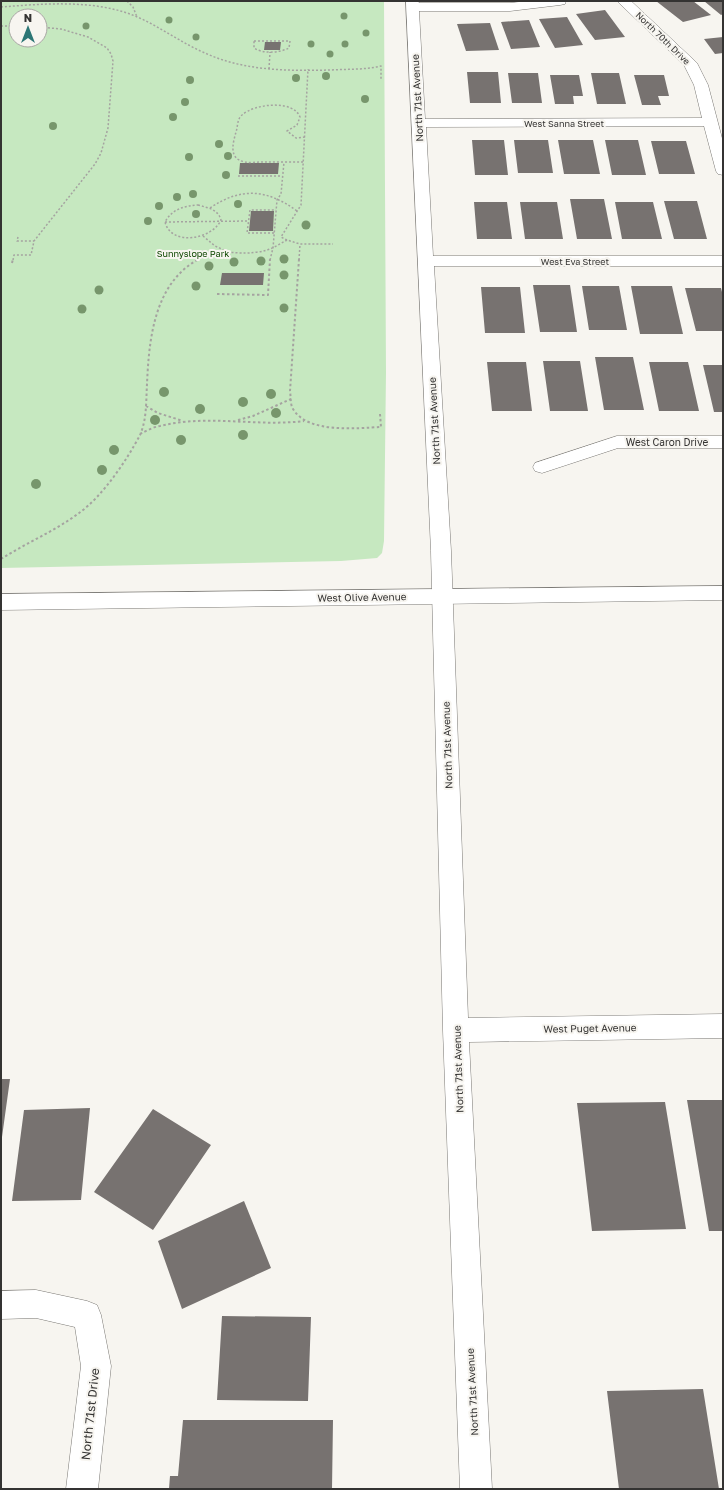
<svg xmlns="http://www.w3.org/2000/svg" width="724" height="1490" font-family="'Golos Text',sans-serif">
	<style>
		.green { fill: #c6e8c0; fill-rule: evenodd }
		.building { fill: #777270 }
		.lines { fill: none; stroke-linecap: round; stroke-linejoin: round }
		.minor-casing { stroke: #7a7874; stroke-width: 1 }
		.major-casing { stroke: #7a7874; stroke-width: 1 }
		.path-far1 { stroke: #a5a3a0; stroke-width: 1.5; stroke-dasharray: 2 2; stroke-linecap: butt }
		.path { stroke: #a5a3a0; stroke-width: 2; stroke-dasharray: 2.5 2.5; stroke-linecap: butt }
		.minor { fill: #fff; fill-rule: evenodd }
		.major { fill: #fff; fill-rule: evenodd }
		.tree { fill: #77966c }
		.labels { text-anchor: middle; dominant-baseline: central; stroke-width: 4; stroke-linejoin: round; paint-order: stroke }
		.far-street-label { font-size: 9px; fill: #343332; stroke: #f7f5f0 }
		.far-park-label { font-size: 9px; fill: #0e4800; stroke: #f7f5f0 }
		.street-label { font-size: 10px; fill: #343332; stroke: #f7f5f0 }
		.near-street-label { font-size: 12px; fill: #343332; stroke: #f7f5f0 }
	</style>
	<rect width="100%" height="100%" fill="#f7f5f0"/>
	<path class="green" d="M1,1H384L386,372L384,541L382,553L377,558L341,561L1,568ZM16,16H40V40H16Z"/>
	<path class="building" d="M656,1H693L711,15L683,22Z
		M704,1H723V14L721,15Z
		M605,10L625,37L595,40L576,14Z
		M567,17L583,45L555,48L539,19Z
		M529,20L540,47L511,49L501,22Z
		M490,23L499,50L466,51L457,24Z
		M723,37V53L715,54L704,39Z
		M265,42H281L280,50H264Z
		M467,72H498L501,103H470Z
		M508,73H538L542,103H512Z
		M591,73H619L626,104H597Z
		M550,75H579L583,96H573L574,104H555Z
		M634,75H664L669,96H658L661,105H642Z
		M472,140H504L508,175H475Z
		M514,140H548L553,173H518Z
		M558,140H593L600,174H564Z
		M605,140H638L646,175H612Z
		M651,141H686L695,174H659Z
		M240,163H279L278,174H239Z
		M570,199H604L612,239H577Z
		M664,201H697L707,239H674Z
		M474,202H507L512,239H477Z
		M520,202H557L563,239H525Z
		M615,202H653L662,239H622Z
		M251,211H274L273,231H249Z
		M222,273H264L263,285H220Z
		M533,285H570L577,332H540Z
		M582,286H619L627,330H589Z
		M631,286H672L683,334H640Z
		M481,287H520L525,333H485Z
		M685,288H721L723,296V331H696Z
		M595,357H633L644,410H604Z
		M543,361H580L588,411H550Z
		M487,362H526L532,411H492Z
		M649,362H688L699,411H659Z
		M703,365H723V412H714Z
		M1,1079H10L2,1137H1Z
		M687,1100H723V1231H709Z
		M665,1102L686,1229L592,1231L577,1103Z
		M90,1108L81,1200L12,1201L24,1110Z
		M153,1109L211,1145L153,1230L94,1192Z
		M244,1201L271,1268L182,1309L158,1241Z
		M222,1316L311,1317L308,1401L217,1400Z
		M703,1389L719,1489H619L607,1391Z
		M183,1420H333L332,1489H169L170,1476H178Z"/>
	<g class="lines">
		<defs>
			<path id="minor" d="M406,1H418L419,3H510L528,1H566L565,4L560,5L510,11H419L425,119L702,118L694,85L684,65L617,1H631L697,63L708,85L723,142V175L718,174L716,171L704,126L426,127L433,256H723V266H434L451,551L468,1018L723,1014V1038L469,1042L492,1489H460L443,1030L431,551Z
				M617,436H723V448H618L542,473L535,471L533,467L535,463Z
				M36,1290L87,1301L97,1305L101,1315L111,1366L98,1489H66L81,1366L75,1327L36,1318L1,1319V1291Z"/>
			<path id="major" d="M723,586V600L1,610V594Z"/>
		</defs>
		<use href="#minor" class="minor-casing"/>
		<use href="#major" class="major-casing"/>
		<path class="path-far1" d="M127,1L133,7L137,17
			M1,7C41,4 85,0 124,12C153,21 177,41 205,53C244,71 288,71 330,70C347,69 364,70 381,66V79
			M1,26H16
			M254,41H290L289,48C279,53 263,54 254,48Z
			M269,69L270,52
			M303,162C290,162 276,162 263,162C257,162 250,163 245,162C228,159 233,143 236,132C238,126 237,119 242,115C254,104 293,99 300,117L297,125L287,131L296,138L305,137
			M238,176H282
			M198,205C208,208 218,209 221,220C213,239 171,247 165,222C172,209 184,206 198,205Z
			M210,208C241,187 267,189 297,211
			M165,222L248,221
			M274,233H247L250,210H276
			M203,236L215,246L224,250
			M18,237L17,241H34
			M287,240L281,237L301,205L308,69
			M13,260L14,255H31L34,241L95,164L101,153L108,128L113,61L111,54L107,48L88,37L61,29L40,27
			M197,260C224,246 232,256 258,252C269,251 278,245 287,240L300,244H333
			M270,260L273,248L277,200L281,194L284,162
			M299,260L300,244"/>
		<path class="path" d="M299,259L290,391C291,397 290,404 293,409C308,434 357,428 381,427L380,414
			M12,263L13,259
			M217,294L268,295L270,259
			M146,406L158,413L183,421
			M238,420L253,416L291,399
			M140,434C146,431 153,427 160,426C207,414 256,427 304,421
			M1,559C26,543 55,531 79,513C102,497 127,460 140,435C147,419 146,401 147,384C149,339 154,283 199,259"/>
		<use href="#minor" class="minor"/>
		<use href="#major" class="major"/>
	</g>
	<g class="tree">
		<circle cx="344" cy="16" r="3.5"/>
		<circle cx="169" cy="20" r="3.5"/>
		<circle cx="86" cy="26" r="3.5"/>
		<circle cx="366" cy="33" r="3.5"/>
		<circle cx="196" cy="37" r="3.5"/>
		<circle cx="311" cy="44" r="3.5"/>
		<circle cx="345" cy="44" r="3.5"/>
		<circle cx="330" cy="54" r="3.5"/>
		<circle cx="326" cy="76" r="4"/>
		<circle cx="296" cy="78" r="4"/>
		<circle cx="190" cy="80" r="4"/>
		<circle cx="365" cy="99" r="4"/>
		<circle cx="185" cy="102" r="4"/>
		<circle cx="173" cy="117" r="4"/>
		<circle cx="53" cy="126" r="4"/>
		<circle cx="219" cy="144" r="4"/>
		<circle cx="228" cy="156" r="4"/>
		<circle cx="189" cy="157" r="4"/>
		<circle cx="226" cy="175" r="4"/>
		<circle cx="193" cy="194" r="4"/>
		<circle cx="177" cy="197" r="4"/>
		<circle cx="238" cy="204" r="4"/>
		<circle cx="159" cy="206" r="4"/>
		<circle cx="196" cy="214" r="4"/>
		<circle cx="148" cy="221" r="4"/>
		<circle cx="306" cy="225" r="4.5"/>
		<circle cx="284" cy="259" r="4.5"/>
		<circle cx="261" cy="261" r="4.5"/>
		<circle cx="234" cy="262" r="4.5"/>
		<circle cx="209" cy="266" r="4.5"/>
		<circle cx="284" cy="275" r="4.5"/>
		<circle cx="196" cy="286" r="4.5"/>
		<circle cx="99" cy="290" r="4.5"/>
		<circle cx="284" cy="308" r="4.5"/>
		<circle cx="82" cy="309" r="4.5"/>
		<circle cx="164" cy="392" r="5"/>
		<circle cx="271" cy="394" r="5"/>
		<circle cx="243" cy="402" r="5"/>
		<circle cx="200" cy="409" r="5"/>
		<circle cx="276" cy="413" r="5"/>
		<circle cx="155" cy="420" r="5"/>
		<circle cx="243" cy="435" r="5"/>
		<circle cx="181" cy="440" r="5"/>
		<circle cx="114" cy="450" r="5"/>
		<circle cx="102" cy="470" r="5"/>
		<circle cx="36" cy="484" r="5"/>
	</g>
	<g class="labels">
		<g class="far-street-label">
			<text transform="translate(663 38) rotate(44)">North 70th Drive</text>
			<text x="564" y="123">West Sanna Street</text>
			<text x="575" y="261">West Eva Street</text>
		</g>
		<g class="far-park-label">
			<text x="193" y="253">Sunnyslope Park</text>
		</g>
		<g class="street-label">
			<text transform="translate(417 98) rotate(-93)">North 71st Avenue</text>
			<text transform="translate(434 421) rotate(-93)">North 71st Avenue</text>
			<text x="667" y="442">West Caron Drive</text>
			<text transform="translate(362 597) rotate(-1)">West Olive Avenue</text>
			<text transform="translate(447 745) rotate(-92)">North 71st Avenue</text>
			<text transform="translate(590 1028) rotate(-1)">West Puget Avenue</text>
			<text transform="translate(458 1069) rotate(-92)">North 71st Avenue</text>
			<text transform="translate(472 1392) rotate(-93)">North 71st Avenue</text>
		</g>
		<g class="near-street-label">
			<text transform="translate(90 1414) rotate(-84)">North 71st Drive</text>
		</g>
	</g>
	<rect width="724" height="1490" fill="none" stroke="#343332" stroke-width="4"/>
	<g transform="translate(28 28)"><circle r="19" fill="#f7f5f0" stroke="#a9a7a4"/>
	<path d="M0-3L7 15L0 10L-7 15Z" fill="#2c7675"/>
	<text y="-6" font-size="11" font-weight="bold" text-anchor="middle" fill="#343332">N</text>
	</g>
</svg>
